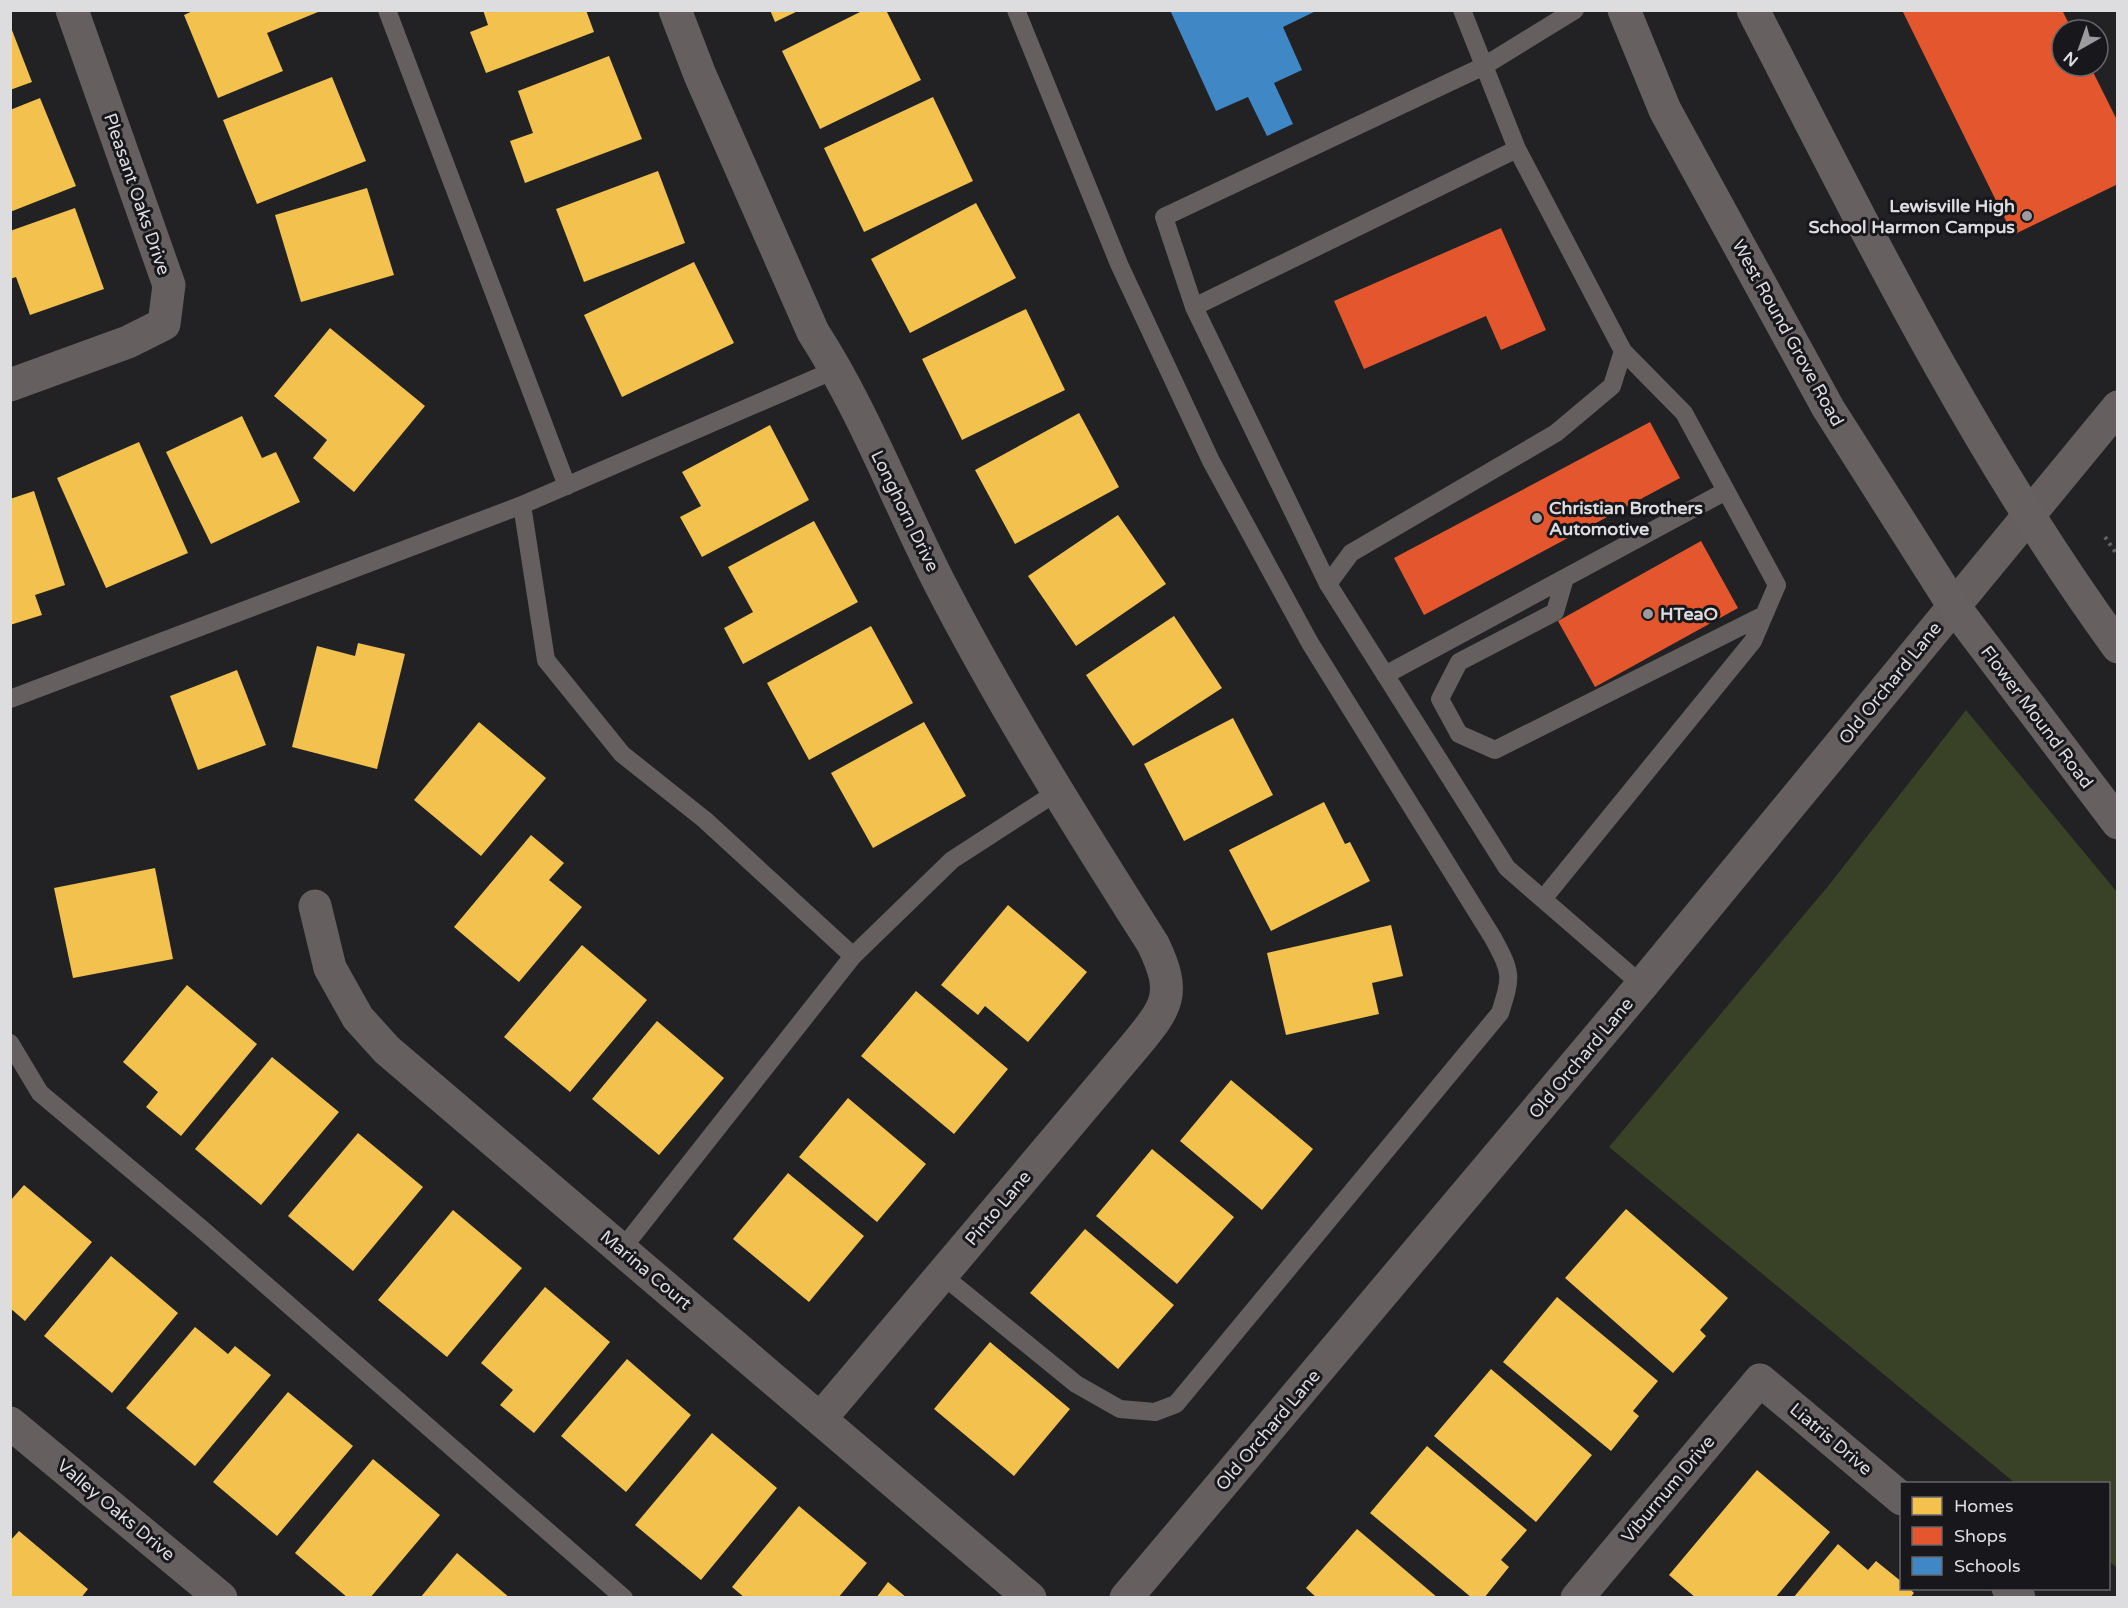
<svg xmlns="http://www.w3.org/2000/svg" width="2128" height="1608" font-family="'Varela Round',sans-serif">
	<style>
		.green { fill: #394227 }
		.homes { fill: #f2c14e }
		.shops { fill: #e4572e }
		.schools { fill: #3f88c5 }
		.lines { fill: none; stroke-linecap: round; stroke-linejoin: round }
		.path { stroke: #636060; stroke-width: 4; stroke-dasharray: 3 4.5; stroke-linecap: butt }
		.service { stroke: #655f5f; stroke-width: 18 }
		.minor { stroke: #655f5f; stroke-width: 33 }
		.tertiary { stroke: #655f5f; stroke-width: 33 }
		.primary { stroke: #666060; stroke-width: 33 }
		.poi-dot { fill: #9c9b9e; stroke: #18171c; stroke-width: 2 }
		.labels { text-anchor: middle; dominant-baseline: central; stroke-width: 6; stroke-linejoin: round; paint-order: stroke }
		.street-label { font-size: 18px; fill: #dddcdf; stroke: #18171c }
		.poi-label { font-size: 18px; font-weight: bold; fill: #dddcdf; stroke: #18171c; text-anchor: start }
	</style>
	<rect width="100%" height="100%" fill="#222224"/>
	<path class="green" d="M1966,710L2117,892V1568L2109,1561L2108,1484L2015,1483L1609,1147L1829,885Z"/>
	<path class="homes" d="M195,10H317L318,12L267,33L283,71L218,98L184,15Z
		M483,10H586L594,32L486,73L470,32L488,25Z
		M770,10H800L775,22Z
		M864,10H886L921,80L820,129L782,51Z
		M10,25L32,82L10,90Z
		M609,56L642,139L525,183L510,141L533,133L518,91Z
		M332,77L366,161L257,204L223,120Z
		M933,97L973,181L864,232L824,148Z
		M40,98L76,186L10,212V110Z
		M658,171L685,243L584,282L556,209Z
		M367,188L394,275L301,302L275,215Z
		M976,203L1016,278L910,333L871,259Z
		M75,208L104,289L30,315L16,277L10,279V231Z
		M694,262L734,343L622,397L584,315Z
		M1026,309L1065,390L962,440L922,359Z
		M330,328L425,406L354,492L313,458L327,440L274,396Z
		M1079,413L1119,487L1015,544L975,470Z
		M242,416L262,458L276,452L300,502L211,544L166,452Z
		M770,425L809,500L702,557L680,517L701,506L682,472Z
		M139,442L188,553L106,588L57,478Z
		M34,491L65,585L35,595L42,615L10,625V499Z
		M1118,515L1166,584L1076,646L1028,576Z
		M814,521L858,602L743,664L724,628L753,612L728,567Z
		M1174,616L1222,688L1133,746L1086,675Z
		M871,626L913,703L809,760L767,683Z
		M358,643L405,654L377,769L292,747L317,646L355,656Z
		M237,670L266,745L198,770L170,696Z
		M1233,718L1273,795L1184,841L1144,764Z
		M479,722L546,778L481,856L414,800Z
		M924,722L966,796L873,848L831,773Z
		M1324,802L1345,844L1350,842L1370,881L1271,931L1229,850Z
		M531,835L564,863L549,880L582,907L519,982L454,927Z
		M155,868L173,959L73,978L54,888Z
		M1008,905L1087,972L1028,1042L985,1006L978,1015L941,985Z
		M1391,925L1403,976L1372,983L1379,1014L1286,1035L1267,953Z
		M582,945L647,1000L570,1092L504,1037Z
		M187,985L257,1044L181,1136L146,1107L158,1092L123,1062Z
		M916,991L1008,1069L954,1134L861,1056Z
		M657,1021L724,1078L659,1155L592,1099Z
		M272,1057L339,1112L261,1205L195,1149Z
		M1231,1080L1313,1149L1262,1210L1180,1141Z
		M848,1098L926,1164L877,1222L799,1157Z
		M358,1133L423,1187L353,1271L288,1216Z
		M1152,1149L1234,1217L1177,1284L1096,1216Z
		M788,1173L864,1236L809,1302L733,1239Z
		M24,1185L92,1242L25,1321L10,1308V1201Z
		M1626,1209L1728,1298L1700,1330L1706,1336L1673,1373L1565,1278Z
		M453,1210L522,1268L447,1357L378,1300Z
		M1085,1229L1174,1305L1118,1369L1030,1293Z
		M111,1256L178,1313L112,1393L44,1336Z
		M545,1287L610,1342L534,1433L500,1405L513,1390L481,1363Z
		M1557,1297L1658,1381L1633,1411L1639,1416L1611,1451L1503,1362Z
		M195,1327L228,1354L235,1346L271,1375L195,1466L126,1408Z
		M990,1342L1070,1409L1014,1476L934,1409Z
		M627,1359L691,1415L626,1492L561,1436Z
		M1491,1369L1592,1455L1536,1522L1434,1436Z
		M288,1392L353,1446L277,1536L213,1482Z
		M712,1433L777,1488L701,1580L635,1525Z
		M1427,1446L1527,1530L1501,1560L1509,1567L1484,1598H1472L1370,1513Z
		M373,1459L440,1515L370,1598H348L295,1553Z
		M1757,1470L1830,1532L1775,1598H1696L1669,1575Z
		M799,1506L867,1563L838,1598H745L732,1587Z
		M1357,1529L1438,1598H1317L1306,1588Z
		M19,1531L88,1589L81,1598H10V1541Z
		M1838,1544L1868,1570L1876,1561L1902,1582V1588H1909L1914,1593L1910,1598H1793Z
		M457,1553L510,1598H420Z
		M888,1582L907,1598H876Z"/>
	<path class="shops" d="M1902,10H2062L2072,30H2062V66H2090L2118,122V184L2013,235Z
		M1501,228L1546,330L1501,350L1486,316L1364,369L1334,301Z
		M1650,422L1680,478L1424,615L1394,558Z
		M1701,541L1738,608L1595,687L1558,621Z"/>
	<path class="schools" d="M1170,10H1318L1283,27L1302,70L1274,83L1293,124L1267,136L1248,97L1216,111Z"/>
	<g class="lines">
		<path class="path" d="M2105,537L2118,556"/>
		<path class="service" d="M387,10L567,486
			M1462,10L1517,149
			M1194,307L1164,217L1484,66L1575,10
			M522,505L546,660L622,754L705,820L853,956L622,1249
			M1565,578L1555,612L1459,662L1440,699L1459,734L1495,750L1764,615
			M1328,584L1351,553L1556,433L1612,386L1623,351L1517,149L1194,307L1328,584L1507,868L1642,985
			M1385,675L1726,491
			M10,699L522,505L837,369
			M1543,899L1753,641L1777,585L1684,413L1623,351
			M853,956L952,860L1057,792
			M10,1043L40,1093L203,1230L624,1598
			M942,1275L1076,1384L1120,1409L1155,1412L1176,1404L1500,1013C1512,976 1512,973 1493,938L1310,643L1211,461L1119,264L1016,10"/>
		<path class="minor" d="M675,10L700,75L813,332C864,411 897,500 940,584C1004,708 1078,826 1153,944C1177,994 1168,1006 1134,1047L821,1418
			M10,385L128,342L164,324L169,285L72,10
			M315,906L330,968L358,1018L387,1050L1030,1598
			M10,1423L221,1598
			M2008,1588L2019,1598
			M1577,1598L1760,1380L1902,1499"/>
		<path class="tertiary" d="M1126,1598L1642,985L2118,407"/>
		<path class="primary" d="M1624,10L1665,110L1828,408L1953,605L2118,823
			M1753,10C1865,228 1973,448 2118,647"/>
	</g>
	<g class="poi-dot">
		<circle cx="2027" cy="216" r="6"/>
		<circle cx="1537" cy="518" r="6"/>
		<circle cx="1648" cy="614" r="6"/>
	</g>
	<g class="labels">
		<g class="street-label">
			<text transform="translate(137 194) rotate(71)">Pleasant Oaks Drive</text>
			<text transform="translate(1788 333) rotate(61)">West Round Grove Road</text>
			<text transform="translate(905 511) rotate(64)">Longhorn Drive</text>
			<text transform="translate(1890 683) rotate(-51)">Old Orchard Lane</text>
			<text transform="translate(2037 717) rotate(53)">Flower Mound Road</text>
			<text transform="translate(1581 1058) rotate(-50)">Old Orchard Lane</text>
			<text transform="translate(998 1208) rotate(-50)">Pinto Lane</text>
			<text transform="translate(646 1270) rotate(40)">Marina Court</text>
			<text transform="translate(1268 1430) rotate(-50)">Old Orchard Lane</text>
			<text transform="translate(1831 1439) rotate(40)">Liatris Drive</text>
			<text transform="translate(1668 1489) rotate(-50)">Viburnum Drive</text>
			<text transform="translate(116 1510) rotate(40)">Valley Oaks Drive</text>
		</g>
		<g class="poi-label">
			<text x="2015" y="206" text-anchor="end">Lewisville High<tspan x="2015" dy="21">School Harmon Campus</tspan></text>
			<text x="1549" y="508">Christian Brothers<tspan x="1549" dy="21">Automotive</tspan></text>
			<text x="1660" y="614">HTeaO</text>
		</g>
	</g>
	<rect width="2128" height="1608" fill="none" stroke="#dddcdf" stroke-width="24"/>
	<rect x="1900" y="1482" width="210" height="108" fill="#18171c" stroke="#67666a" stroke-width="1.5"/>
	<rect x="1912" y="1497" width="30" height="18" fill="#f2c14e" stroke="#67666a" stroke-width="1.5"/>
	<text x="1954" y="1512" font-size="18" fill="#dddcdf">Homes</text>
	<rect x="1912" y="1527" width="30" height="18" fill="#e4572e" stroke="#67666a" stroke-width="1.5"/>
	<text x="1954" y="1542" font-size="18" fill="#dddcdf">Shops</text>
	<rect x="1912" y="1557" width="30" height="18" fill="#3f88c5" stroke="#67666a" stroke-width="1.5"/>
	<text x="1954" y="1572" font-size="18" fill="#dddcdf">Schools</text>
	<g transform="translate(2080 48) rotate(220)"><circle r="28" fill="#18171c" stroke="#67666a" stroke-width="1.5"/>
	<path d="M0-4.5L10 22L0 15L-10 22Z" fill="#9c9b9e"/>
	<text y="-9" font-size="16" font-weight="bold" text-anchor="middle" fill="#dddcdf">N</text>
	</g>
</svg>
